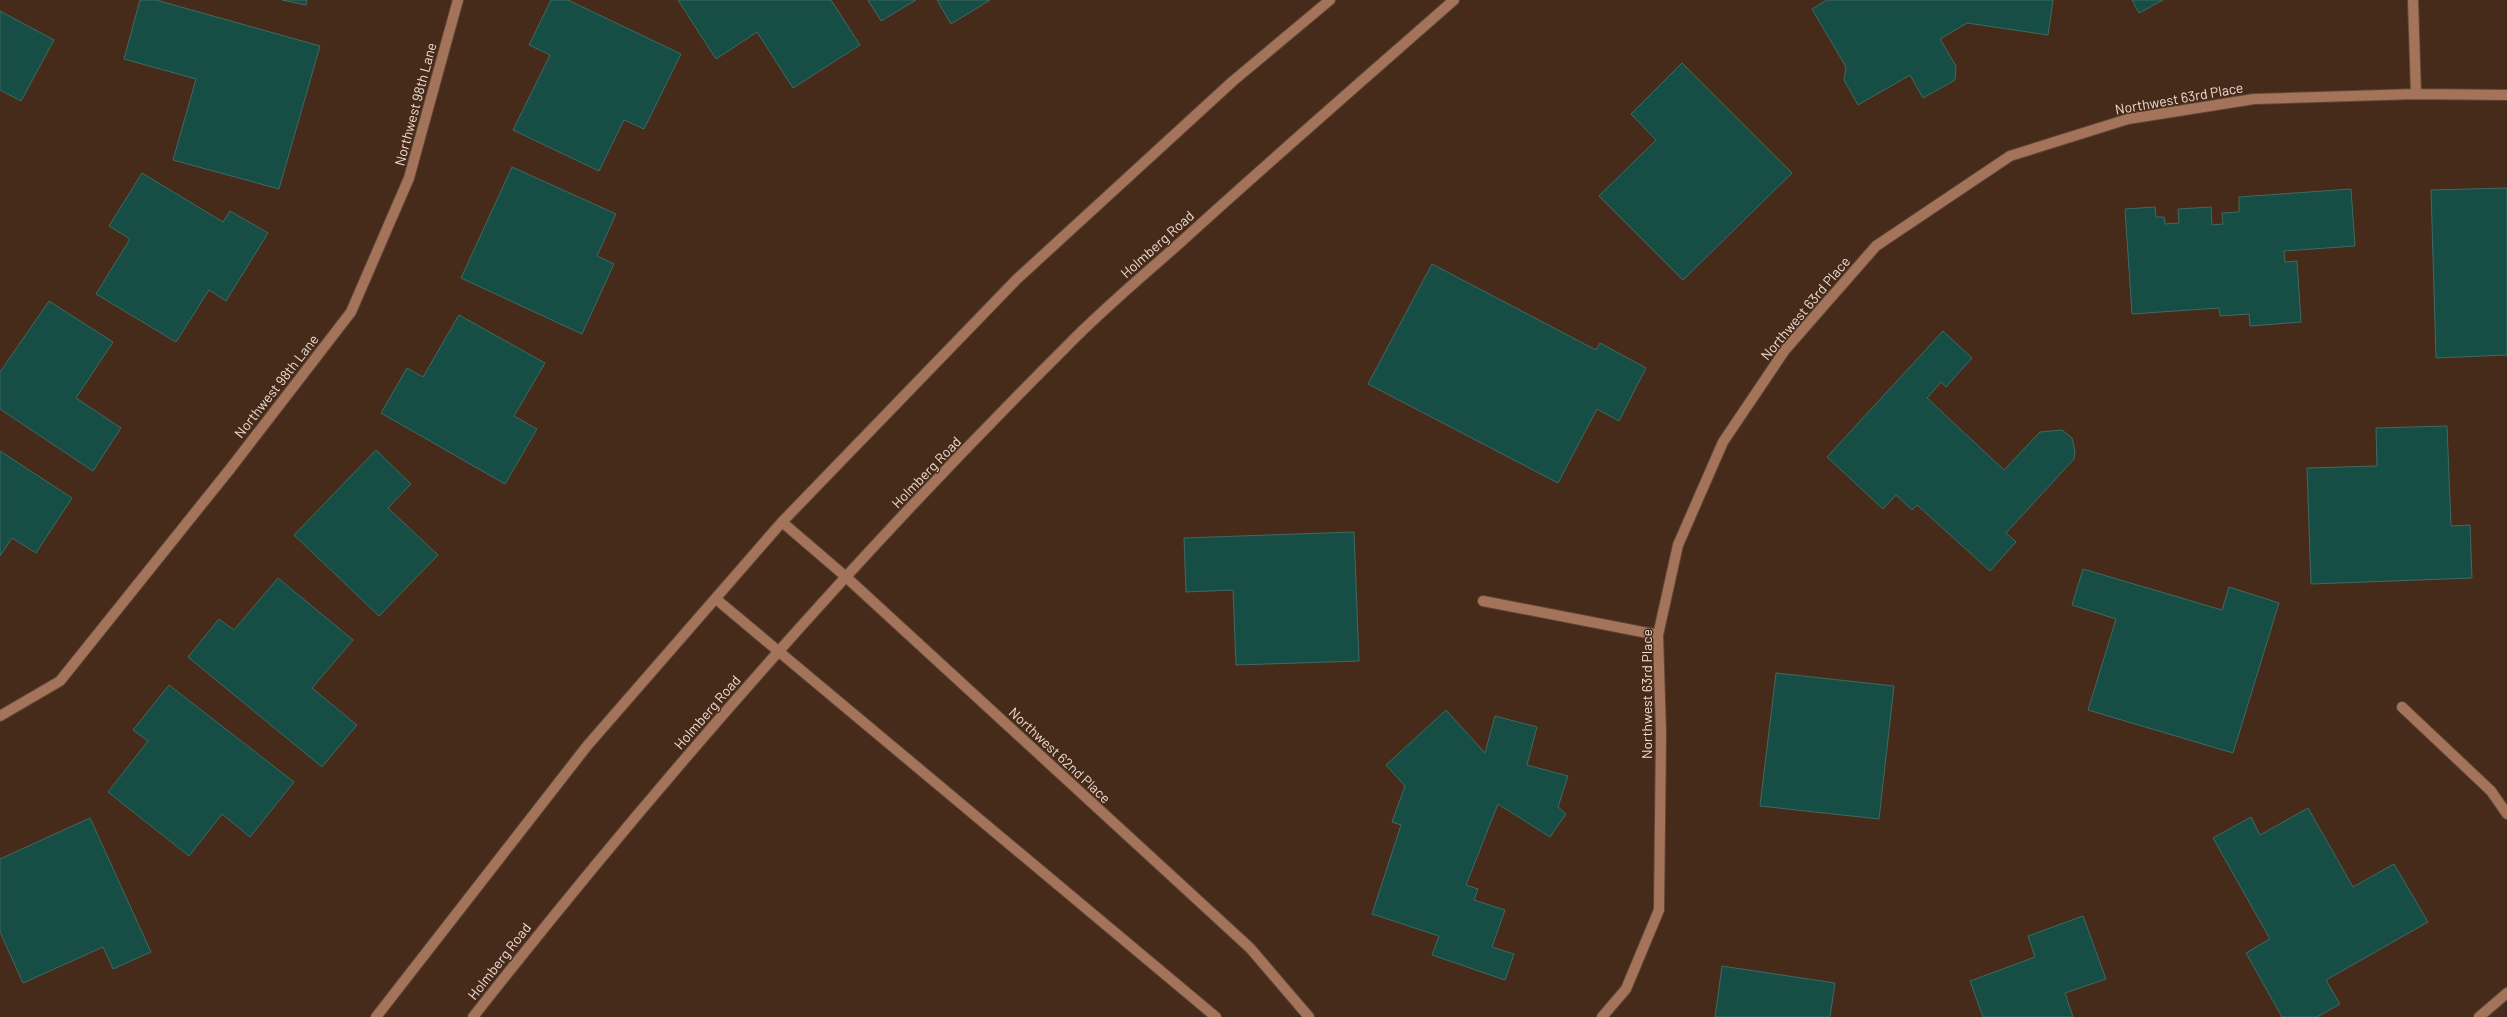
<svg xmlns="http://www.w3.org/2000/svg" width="2507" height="1017" font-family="Barlow,sans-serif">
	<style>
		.building { fill: #164d45; stroke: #3f6a62 }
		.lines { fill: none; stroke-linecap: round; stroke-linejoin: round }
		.minor-casing { stroke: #614637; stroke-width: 12 }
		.minor { stroke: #a3745a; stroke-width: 10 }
		.labels { text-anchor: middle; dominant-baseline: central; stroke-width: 3; stroke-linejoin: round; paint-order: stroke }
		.street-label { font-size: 14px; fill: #eedbd1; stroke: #462a1a }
	</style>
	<rect width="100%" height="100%" fill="#462a1a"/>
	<path class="building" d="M140,0H156L320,46L279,189L173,160L196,79L124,59Z
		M282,0H307L306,5Z
		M551,0H568L681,54L644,129L624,120L599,171L513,130L550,55L529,45Z
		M678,0H831L860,45L793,88L757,32L716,59Z
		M868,0H916L881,21Z
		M937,0H990L951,24Z
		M1827,0H2053L2048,35L1967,23L1940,39L1956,66L1955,80L1923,98L1910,75L1858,105L1844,80L1846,67L1812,9Z
		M2132,0H2163L2139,13Z
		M0,11L54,40L21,101L0,90Z
		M1682,63L1792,173L1683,280L1599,196L1656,140L1631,114Z
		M512,167L616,214L597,256L614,264L582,334L461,278Z
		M142,173L223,222L230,211L268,233L226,301L209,290L176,342L96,294L130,239L109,226Z
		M2507,188V355L2436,358L2431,190Z
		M2351,189L2355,246L2284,251L2285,262L2297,261L2301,322L2250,326L2249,314L2220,316L2219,308L2132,314L2125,209L2155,207L2156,217H2164L2165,224L2179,223L2178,209L2211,207L2212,225L2223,224L2222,213L2239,212V197Z
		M1432,264L1596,350L1600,343L1646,368L1619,421L1597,409L1558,483L1368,384Z
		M49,301L113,342L76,398L121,428L93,471L0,409V372Z
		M459,315L545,363L514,416L537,429L505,484L381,413L407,368L423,377Z
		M1943,331L1972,358L1946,387L1941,382L1927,398L2004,470L2040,432L2062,430L2072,438L2075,451L2074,459L2006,533L2016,542L1990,571L1917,505L1912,510L1896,495L1883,509L1827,457Z
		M2447,426L2451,526L2470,525L2472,578L2311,584L2307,468L2377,466L2376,428Z
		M376,450L411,484L388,508L438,555L379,616L294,535Z
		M0,451L72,498L36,553L12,538L0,556Z
		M1354,532L1359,661L1236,665L1233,590L1186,592L1184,538Z
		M2083,569L2222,610L2229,587L2279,603L2233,753L2088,710L2116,619L2072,605Z
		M278,578L353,640L312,688L357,725L322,767L188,657L219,619L234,630Z
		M1776,673L1894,686L1879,819L1760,806Z
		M169,685L294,782L250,837L222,814L189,856L108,792L148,741L133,730Z
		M1446,710L1485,753L1495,716L1537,727L1527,765L1568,776L1558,807L1566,814L1550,837L1498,804L1466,885L1478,889L1474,900L1505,910L1492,947L1514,954L1505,980L1432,955L1439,936L1372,914L1401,825L1392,822L1405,786L1386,765Z
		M2308,808L2353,887L2394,864L2428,922L2326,980L2340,1004L2317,1017H2282L2246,953L2270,939L2213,838L2251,817L2260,835Z
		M90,818L151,952L113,969L103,947L23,983L0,932V859Z
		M2083,916L2106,979L2065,993L2073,1017H1983L1970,981L2035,957L2028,936Z
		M1722,966L1835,983L1830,1017H1715Z"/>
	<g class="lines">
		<defs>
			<path id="minor" d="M2413,0L2416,94
				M782,522L845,576L1250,948L1309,1017
				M716,599L1216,1017
				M1483,601L1658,635
				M2402,707L2491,791L2507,814
				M0,716L60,681L230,469L351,312L409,178L458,0
				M376,1017L587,746L782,522L1017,279L1233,81L1330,0
				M473,1017C658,782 855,557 1067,346C1103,309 1144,275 1182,241C1272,159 1363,80 1454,0
				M1602,1017L1626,989L1659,910L1661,733L1658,635L1678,545L1723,442L1785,350L1876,246L2010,156L2128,119L2254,99L2416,94L2507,95
				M2479,1017L2507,993"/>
		</defs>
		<use href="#minor" class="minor-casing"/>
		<use href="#minor" class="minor"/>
	</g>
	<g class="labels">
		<g class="street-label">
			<text transform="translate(2179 98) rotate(-10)">Northwest 63rd Place</text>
			<text transform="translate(415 104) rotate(-75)">Northwest 98th Lane</text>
			<text transform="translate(1157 244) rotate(-42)">Holmberg Road</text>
			<text transform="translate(1805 308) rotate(-50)">Northwest 63rd Place</text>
			<text transform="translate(276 386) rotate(-52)">Northwest 98th Lane</text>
			<text transform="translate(926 472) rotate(-46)">Holmberg Road</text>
			<text transform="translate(1646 694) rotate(-90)">Northwest 63rd Place</text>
			<text transform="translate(707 712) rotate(-49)">Holmberg Road</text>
			<text transform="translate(1060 755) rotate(43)">Northwest 62nd Place</text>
			<text transform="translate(499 961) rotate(-52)">Holmberg Road</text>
		</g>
	</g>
</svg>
